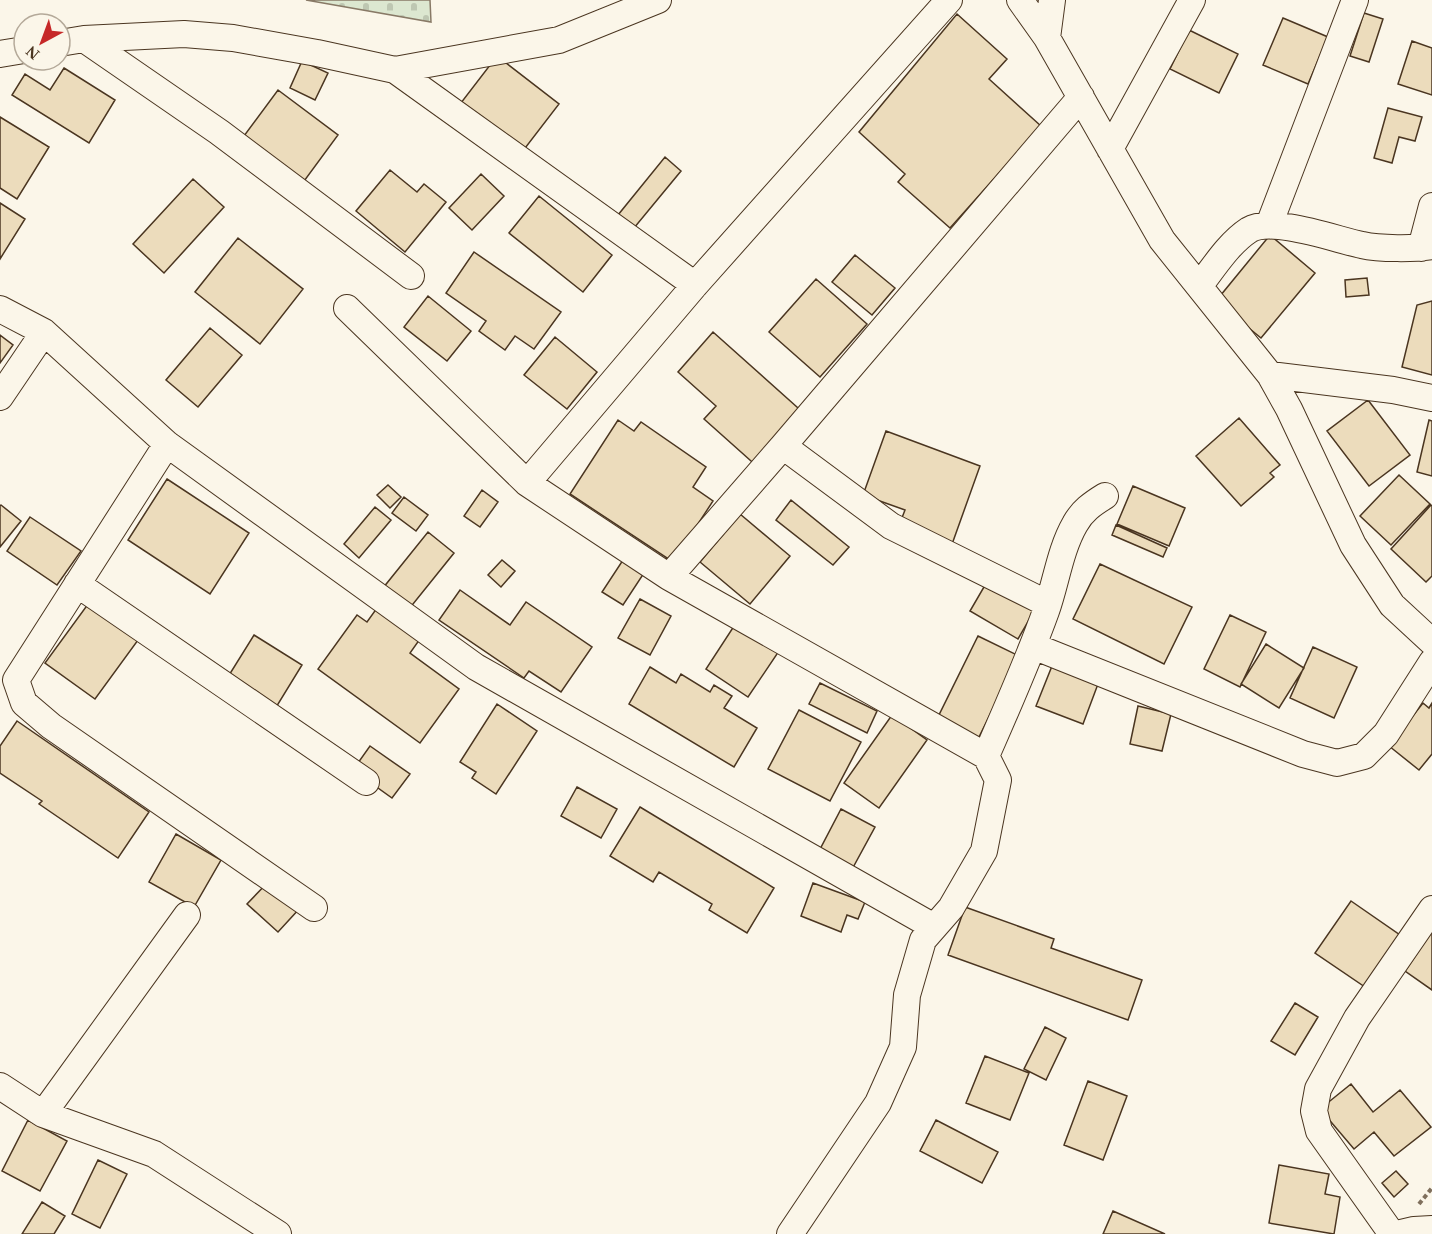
<svg xmlns="http://www.w3.org/2000/svg" width="1432" height="1234" font-family="'Times New Roman',serif">
	<style>
		.cemetery { fill: url(#cemetery-stones); stroke: #887966; stroke-width: 1.5 }
		.building { fill: #ecdcbc; stroke: #4a3520; stroke-width: 1.5 }
		.lines { fill: none; stroke-linecap: round; stroke-linejoin: round }
		.minor-casing { stroke: #4a3520; stroke-width: 28 }
		.path { stroke: #7f6f5c; stroke-width: 4; stroke-dasharray: 4.5 3; stroke-linecap: butt }
		.minor { stroke: #fbf6e9; stroke-width: 26 }
	</style>
	<defs>
		<pattern id="cemetery-stones" width="16" height="16" patternUnits="userSpaceOnUse" patternTransform="scale(1.5)"><rect width="16" height="16" fill="#dce7d0"/><path d="M2 7V4a2 2 0 0 1 4 0v3zM10 15v-3a2 2 0 0 1 4 0v3z" fill="#bec7b2"/></pattern>
	</defs>
	<rect width="100%" height="100%" fill="#fbf6e9"/>
	<path class="cemetery" d="M306,0H430L431,22Z"/>
	<path class="building" d="M1364,13L1383,19L1369,62L1350,56Z
		M957,14L1007,59L989,79L1041,126L950,228L898,182L905,174L859,132Z
		M1283,18L1328,37L1308,84L1263,65Z
		M1189,30L1238,54L1219,93L1170,69Z
		M1412,41L1432,48V95L1398,84Z
		M497,56L559,104L519,156L457,108Z
		M302,61L328,73L315,100L290,88Z
		M64,68L115,100L89,143L12,95L25,74L50,90Z
		M278,90L338,135L299,188L238,144Z
		M1388,108L1422,117L1415,141L1399,137L1392,163L1374,158Z
		M0,117L49,147L17,199L0,188Z
		M665,157L681,171L634,228L618,215Z
		M390,170L417,192L424,184L446,202L405,252L356,211Z
		M481,174L504,196L472,230L449,208Z
		M193,179L224,207L164,273L133,244Z
		M539,196L612,255L583,292L509,233Z
		M0,203L25,219L0,259Z
		M1270,235L1315,273L1261,338L1216,301Z
		M238,238L303,289L260,344L195,292Z
		M474,252L561,312L534,349L515,336L505,350L479,331L486,321L446,293Z
		M855,255L895,288L872,315L832,282Z
		M1367,278L1369,295L1346,297L1345,280Z
		M816,279L867,324L820,377L769,332Z
		M428,296L471,331L447,361L404,327Z
		M1432,301V375L1402,367L1417,305Z
		M210,328L242,355L198,407L166,380Z
		M713,332L807,416L760,469L704,419L716,406L678,372Z
		M0,335L13,345L0,363Z
		M555,337L597,372L567,409L524,375Z
		M1368,400L1410,455L1369,486L1327,431Z
		M1239,418L1280,465L1270,473L1274,477L1241,506L1196,456Z
		M618,420L634,431L641,422L706,467L693,487L713,501L673,562L570,494Z
		M1429,420L1432,421V476L1417,472Z
		M886,431L980,466L951,547L898,528L905,510L863,495Z
		M1399,475L1430,504L1391,545L1360,516Z
		M167,479L249,533L210,594L128,540Z
		M388,485L401,497L390,508L377,495Z
		M1133,486L1185,508L1169,546L1117,524Z
		M482,490L498,502L480,527L464,516Z
		M404,497L428,515L416,531L392,513Z
		M791,500L849,547L833,565L776,520Z
		M1,505L21,521L0,547V506Z
		M1431,505L1432,506V576L1426,582L1391,549Z
		M375,507L391,520L359,558L344,544Z
		M740,514L790,556L750,604L700,562Z
		M30,517L81,551L57,585L7,551Z
		M1116,525L1167,548L1163,557L1112,535Z
		M428,532L454,553L409,609L383,588Z
		M502,560L515,571L501,587L488,575Z
		M623,560L644,573L623,605L602,592Z
		M1100,564L1192,607L1164,664L1073,619Z
		M988,580L1036,608L1018,639L970,611Z
		M460,590L510,625L526,602L592,647L561,692L529,671L524,678L439,620Z
		M640,599L671,616L650,655L618,638Z
		M91,600L141,636L95,699L45,663Z
		M377,608L420,639L410,653L459,689L420,743L318,669L357,615L367,622Z
		M1230,615L1266,632L1240,687L1204,669Z
		M736,623L779,651L748,697L706,669Z
		M254,635L302,665L275,709L226,680Z
		M978,636L1019,656L978,739L937,719Z
		M1266,644L1304,668L1279,708L1241,684Z
		M1313,647L1357,667L1334,718L1290,698Z
		M1052,666L1098,684L1083,724L1036,706Z
		M650,667L676,683L681,674L710,692L714,685L732,696L724,708L757,728L734,767L629,704Z
		M820,683L877,711L867,733L809,704Z
		M1423,703L1429,708L1432,703V754L1419,770L1389,746Z
		M497,704L537,731L496,794L472,778L476,772L460,762Z
		M1138,706L1171,714L1162,751L1130,744Z
		M799,710L861,742L830,801L768,769Z
		M892,715L927,740L879,808L844,783Z
		M17,721L149,812L118,858L39,804L42,801L0,773V746Z
		M370,746L410,774L392,798L353,770Z
		M577,787L617,809L601,838L561,816Z
		M640,807L774,888L747,933L709,910L712,904L659,872L653,882L610,856Z
		M841,809L875,827L850,873L817,855Z
		M176,834L221,860L194,907L149,882Z
		M270,880L300,908L278,932L247,904Z
		M813,883L865,902L858,919L847,915L841,932L801,916Z
		M1351,901L1400,935L1365,987L1315,953Z
		M965,907L1054,939L1051,948L1142,980L1128,1020L948,955Z
		M1432,931V990L1405,971Z
		M1295,1003L1318,1017L1295,1055L1271,1041Z
		M1045,1027L1066,1038L1046,1080L1024,1069Z
		M985,1056L1029,1073L1010,1120L966,1103Z
		M1088,1081L1127,1096L1103,1160L1064,1145Z
		M1351,1084L1373,1112L1400,1090L1431,1127L1394,1156L1374,1132L1354,1149L1320,1109Z
		M28,1120L67,1141L40,1191L2,1171Z
		M936,1120L998,1152L982,1183L920,1151Z
		M98,1160L127,1174L100,1228L72,1214Z
		M1279,1165L1329,1174L1325,1194L1340,1197L1334,1234L1269,1223Z
		M1396,1171L1408,1184L1394,1197L1382,1183Z
		M42,1202L65,1216L54,1234H22Z
		M1113,1211L1165,1234H1103Z"/>
	<g class="lines">
		<defs>
			<path id="minor" d="M1020,0L1047,38L1162,240L1270,375L1289,409L1353,545L1392,605L1432,642
				M1047,38L1052,0
				M84,39L219,132L411,276
				M60,43L84,39L184,34L233,38L317,53L395,70L559,40L658,0
				M0,54L24,50
				M395,70L695,285
				M1110,149L1192,0
				M1269,225L1355,0
				M1421,248L1432,206
				M1200,285C1214,267 1229,243 1249,230C1272,216 1337,240 1362,245C1379,249 1416,249 1432,246
				M347,308L527,483L669,577L986,756
				M0,309L44,332L167,444L476,667L934,927
				M1270,375L1393,390L1432,398
				M0,397L44,332
				M167,444L16,680L24,703L51,726L314,908
				M783,446L891,526L1048,604
				M527,483L695,285L949,0
				M669,577L783,446L1081,97
				M77,584L366,782
				M1033,646L1303,754L1337,763L1364,756L1386,734L1432,662
				M0,1086L43,1114L154,1154L278,1234
				M43,1114L187,915
				M790,1234L878,1103L903,1047L907,995L923,940L951,908L984,851L998,780L986,756C1007,708 1028,661 1046,611C1056,583 1060,550 1075,524C1082,511 1092,504 1105,496
				M1392,1234L1319,1131L1314,1111L1318,1089L1357,1018L1432,909
				M1397,1234L1414,1230L1432,1229"/>
		</defs>
		<use href="#minor" class="minor-casing"/>
		<path class="path" d="M1419,1204L1432,1188"/>
		<use href="#minor" class="minor"/>
	</g>
	<g transform="translate(42 42) rotate(221)"><circle r="28" fill="#fbf6e9" stroke="#b4a999" stroke-width="1.5"/>
	<path d="M0-4.5L10 22L0 15L-10 22Z" fill="#c62828"/>
	<text y="-9" font-size="16" font-weight="bold" text-anchor="middle" fill="#4a3520">N</text>
	</g>
</svg>
